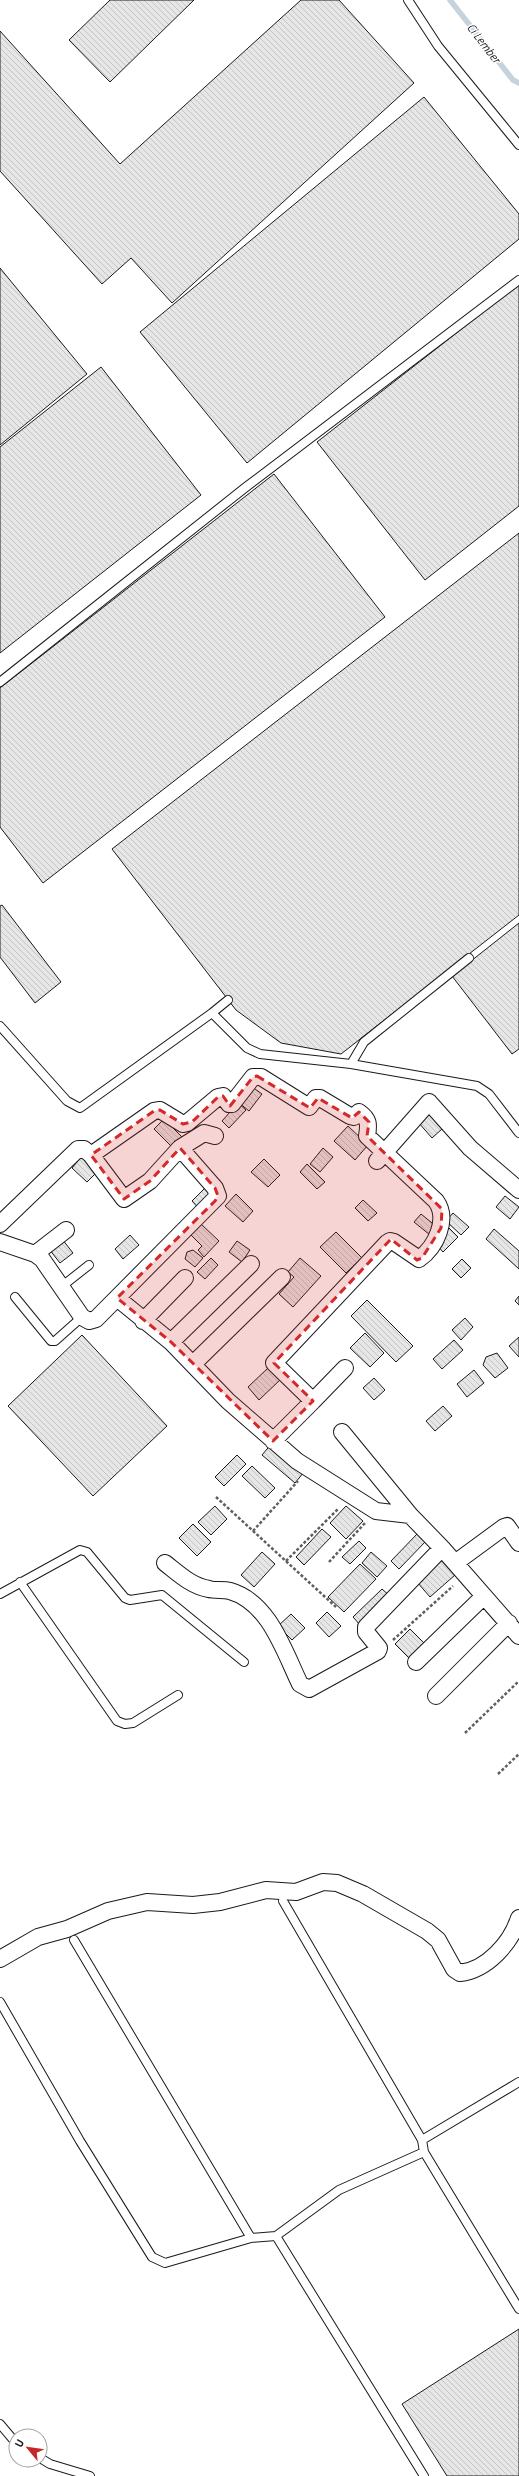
<svg xmlns="http://www.w3.org/2000/svg" width="519" height="2476" font-family="'Titillium Web',sans-serif">
	<style>
		.lines { fill: none; stroke-linecap: round; stroke-linejoin: round }
		.stream { stroke: #c6d2dc; stroke-width: 5.5 }
		.building { fill: url(#building-back-hatch); stroke: #1a1a1a }
		.lane-casing { stroke: #1a1a1a; stroke-width: 10 }
		.street-casing { stroke: #1a1a1a; stroke-width: 18 }
		.path { stroke: #5f5f5f; stroke-width: 2.5; stroke-dasharray: 3 2; stroke-linecap: butt }
		.lane { stroke: #fff; stroke-width: 8 }
		.street { stroke: #fff; stroke-width: 16 }
		.marked { fill: #d62828; fill-opacity: 0.2; stroke: #d62828; stroke-width: 3; stroke-dasharray: 8 5; stroke-linejoin: round }
		.labels { text-anchor: middle; dominant-baseline: central; stroke-width: 3; stroke-linejoin: round; paint-order: stroke }
		.water-label { font-size: 12px; font-style: italic; fill: #1a1a1a; stroke: #fff }
	</style>
	<defs>
		<pattern id="building-back-hatch" width="6" height="6" patternUnits="userSpaceOnUse"><rect width="6" height="6" fill="#e6e6e6"/><path d="M-1 5l2 2M0 0l6 6M5-1l2 2" fill="none" stroke="#c5c5c5"/></pattern>
	</defs>
	<rect width="100%" height="100%" fill="#fff"/>
	<g class="lines">
		<path class="stream" d="M450,0L513,80L519,83"/>
	</g>
	<path class="building" d="M110,0H194L110,82L69,40Z
		M301,0H339L414,83L172,303L131,258L102,284L0,171V31L120,164Z
		M424,97L519,214V239L247,463L140,332Z
		M0,268L87,374L0,445Z
		M519,284V506L425,580L317,442Z
		M101,367L201,495L0,653V447Z
		M274,474L385,617L43,883L0,827V688Z
		M519,533V915L341,1054L281,1043L236,1010L112,849Z
		M2,905L61,982L35,1003L0,957V906Z
		M519,923V1049L512,1054L452,976Z
		M251,1086L262,1094L249,1111L238,1102Z
		M238,1103L246,1110L229,1128L222,1121Z
		M429,1113L442,1129L432,1138L418,1122Z
		M164,1119L183,1138L173,1148L154,1129Z
		M348,1126L368,1145L355,1160L334,1141Z
		M323,1148L333,1157L320,1172L310,1164Z
		M82,1156L98,1171L87,1182L72,1168Z
		M264,1159L280,1175L268,1187L251,1172Z
		M307,1164L325,1182L317,1189L300,1172Z
		M206,1187L216,1196L201,1211L192,1201Z
		M236,1194L253,1211L243,1222L225,1206Z
		M505,1196L519,1207L510,1219L496,1207Z
		M363,1200L377,1213L368,1221L355,1208Z
		M453,1213L469,1227L461,1235L446,1221Z
		M421,1214L437,1227L430,1235L414,1222Z
		M201,1224L219,1241L204,1257L198,1250L202,1246L191,1235Z
		M449,1228L458,1237L443,1252L436,1244Z
		M494,1229L519,1251V1269L486,1239Z
		M336,1232L362,1258L346,1273L320,1247Z
		M130,1235L139,1245L123,1259L115,1249Z
		M62,1239L73,1253L60,1263L49,1249Z
		M237,1241L250,1250L242,1262L229,1252Z
		M193,1250L203,1258L195,1267L185,1259L187,1252Z
		M211,1258L218,1265L205,1279L197,1272Z
		M300,1258L321,1276L293,1307L279,1294L294,1277L288,1272Z
		M462,1259L471,1268L461,1278L452,1269Z
		M519,1296V1305L515,1301Z
		M367,1300L413,1346L396,1362L351,1316Z
		M465,1318L473,1327L461,1340L452,1330Z
		M365,1333L384,1353L370,1367L350,1348Z
		M82,1335L167,1426L93,1496L8,1406Z
		M519,1337V1357L509,1346Z
		M454,1340L463,1350L442,1369L433,1359Z
		M497,1353L508,1368L495,1378L483,1365L486,1357Z
		M269,1367L281,1379L259,1400L248,1387Z
		M474,1370L484,1383L467,1397L457,1384Z
		M374,1378L385,1390L374,1400L363,1388Z
		M443,1406L452,1416L435,1431L426,1421Z
		M272,1443L304,1472L295,1483L262,1455Z
		M237,1455L246,1464L224,1486L215,1477Z
		M252,1466L275,1488L265,1498L242,1476Z
		M215,1506L227,1519L211,1535L198,1522Z
		M346,1506L363,1521L346,1539L330,1523Z
		M193,1524L211,1542L197,1556L179,1538Z
		M322,1529L331,1537L304,1565L296,1557Z
		M418,1533L426,1541L399,1569L391,1561Z
		M359,1541L366,1548L350,1564L342,1557Z
		M262,1552L275,1564L254,1587L241,1575Z
		M371,1552L387,1566L377,1577L362,1563Z
		M441,1560L455,1575L430,1597L417,1582Z
		M360,1564L376,1579L344,1612L328,1597Z
		M382,1589L391,1597L361,1626L353,1617Z
		M327,1612L341,1626L329,1637L316,1623Z
		M291,1614L305,1628L292,1640L278,1626Z
		M410,1629L427,1646L412,1661L395,1644Z
		M519,2329V2476H447L402,2404Z"/>
	<g class="lines">
		<defs>
			<path id="lane" d="M408,0L438,46L519,145
				M0,682L246,487L519,280
				M212,1013L228,1000
				M0,1026L67,1101L80,1108L212,1013L247,1048L260,1054L351,1064L477,1086L489,1094L519,1133
				M351,1064L364,1042L469,958
				M61,1287L89,1265
				M15,1297L51,1341H55L82,1317
				M20,1582L117,1721L125,1724L133,1723L178,1695
				M0,1594L80,1550L87,1552L125,1598L130,1600L162,1595L244,1662
				M283,1901L422,2140L424,2152L519,2309
				M74,1940L251,2238
				M0,2002L80,2141L152,2257L165,2263L251,2238L276,2236
				M422,2140L519,2082
				M424,2152L339,2190L276,2236L424,2476
				M0,2424L16,2443
				M40,2458L50,2464L90,2476"/>
			<path id="street" d="M91,1155L124,1199L150,1181L180,1148L204,1133L215,1136
				M377,1161L429,1102L470,1148L519,1190
				M0,1224L78,1149H84L91,1155L154,1111L160,1110L183,1124L187,1123L218,1097L223,1096L229,1104H232L253,1077H261L309,1107L316,1098H320L350,1116L354,1117L359,1112C369,1119 369,1124 367,1136L436,1201C449,1219 436,1247 419,1259L394,1242L390,1241L387,1243L274,1363L313,1401L273,1441
				M0,1242L35,1254L42,1259L82,1317L89,1321L96,1319L218,1196L215,1188L180,1148
				M35,1254L66,1230
				M117,1298L171,1342L228,1401L297,1461L376,1511L410,1515L442,1548L519,1636
				M143,1321L185,1278
				M171,1342L251,1264
				M193,1364L282,1277
				M313,1401L345,1368
				M342,1432L410,1515
				M165,1563C178,1573 191,1586 209,1589C215,1591 223,1589 230,1591C269,1602 284,1651 300,1684L309,1689L378,1651L379,1648L366,1632V1627L442,1548
				M455,1563L504,1527L507,1526L519,1543
				M416,1662L484,1596
				M436,1696L509,1623
				M0,1959L38,1937L67,1929L108,1911L147,1902L193,1905L220,1902L266,1890L296,1892L323,1882L337,1883L363,1894L427,1931L438,1940L454,1969L460,1973C487,1970 511,1943 519,1918"/>
		</defs>
		<use href="#lane" class="lane-casing"/>
		<use href="#street" class="street-casing"/>
		<path class="path" d="M216,1497L336,1607
			M253,1531L298,1481
			M286,1561L339,1508
			M329,1562L365,1523
			M393,1640L453,1586
			M465,1733L519,1681
			M498,1774L519,1754"/>
		<use href="#lane" class="lane"/>
		<use href="#street" class="street"/>
	</g>
	<path class="marked" d="M257,1076L310,1108L318,1098L352,1118L359,1112L369,1122L367,1136L442,1209L441,1228L422,1258L417,1260L391,1239L274,1363L313,1401L273,1441L171,1342L117,1298L215,1201L218,1196L215,1188L180,1148L150,1181L124,1199L91,1155L154,1111L160,1110L183,1124L192,1122L218,1097L223,1096L230,1106L253,1077Z"/>
	<g class="labels">
		<g class="water-label">
			<text transform="translate(484 43) rotate(52)">Ci Lember</text>
		</g>
	</g>
	<g transform="translate(28 2448) rotate(299)"><circle r="19" fill="#ffffff" stroke="#a3a3a3"/>
	<path d="M0-3L7 15L0 10L-7 15Z" fill="#c62828"/>
	<text y="-6" font-size="11" font-weight="bold" text-anchor="middle" fill="#1a1a1a">U</text>
	</g>
</svg>
